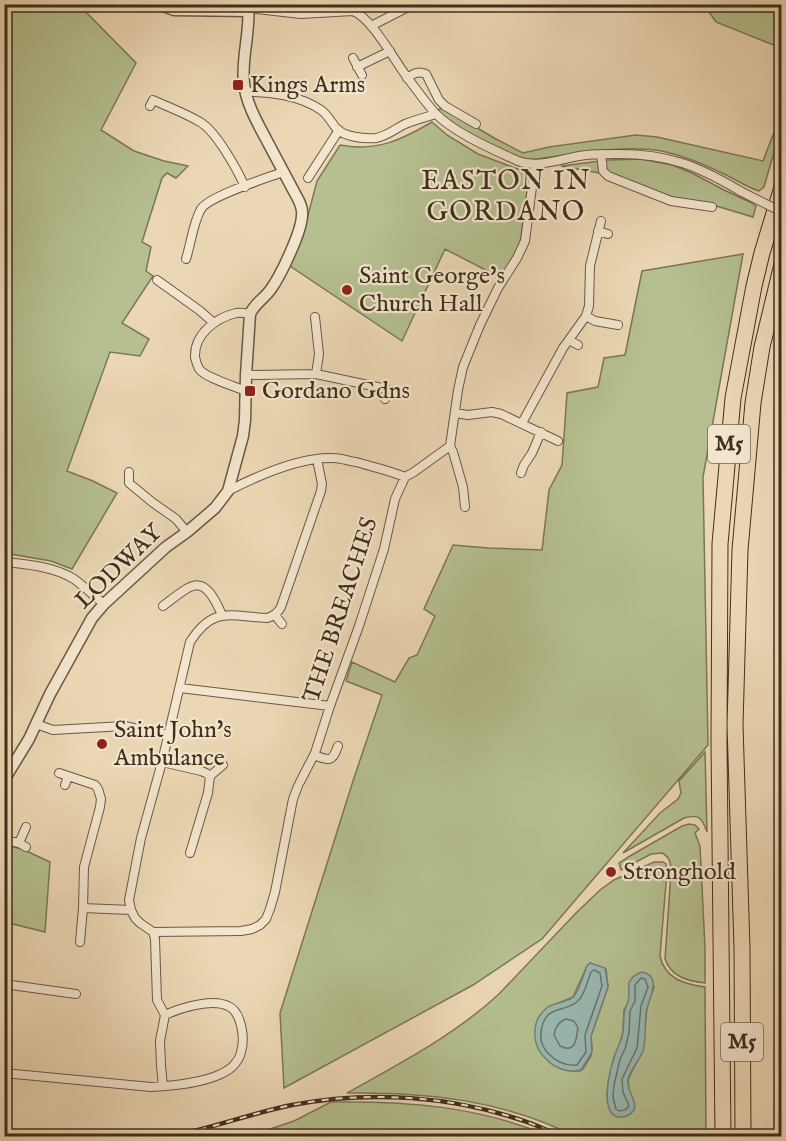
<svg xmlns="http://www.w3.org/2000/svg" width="786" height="1141" font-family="'IM FELL English',serif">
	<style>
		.green { fill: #b5bf8f; stroke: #7a7756; stroke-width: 1.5; fill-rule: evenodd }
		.water { fill: #99b8b2; stroke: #758176; stroke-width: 1.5 }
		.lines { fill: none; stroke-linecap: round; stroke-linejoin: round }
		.shore { stroke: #6c7467; stroke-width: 1.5 }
		.minor-casing { stroke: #6a5942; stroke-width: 10 }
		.tertiary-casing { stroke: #6a5942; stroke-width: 13 }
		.motorway-casing { stroke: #3f2f1c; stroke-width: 17 }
		.minor { stroke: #f3e5ce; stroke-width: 8 }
		.tertiary { stroke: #f3e5ce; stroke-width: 10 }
		.motorway { stroke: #ecd7b4; stroke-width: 15 }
		.rail-casing { stroke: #3f2f1c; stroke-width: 4.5 }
		.rail { stroke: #f3e5ce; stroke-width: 2; stroke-dasharray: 7; stroke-linecap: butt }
		.minor-bridge-casing { stroke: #6a5942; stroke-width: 10; stroke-linecap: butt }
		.minor-bridge { stroke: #f3e5ce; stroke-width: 8 }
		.poi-dot { fill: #8f2418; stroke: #f3e5ce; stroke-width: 2 }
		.labels { text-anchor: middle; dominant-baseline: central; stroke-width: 4.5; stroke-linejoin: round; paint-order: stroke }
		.shield { fill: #f3e5ce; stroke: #756651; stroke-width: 1.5 }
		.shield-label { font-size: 22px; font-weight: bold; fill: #3f2f1c }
		.poi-label { font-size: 24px; fill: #3f2f1c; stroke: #f3e5ce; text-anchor: start }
		.street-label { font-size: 24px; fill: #3f2f1c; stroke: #f3e5ce }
		.quarter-label { font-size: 27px; letter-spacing: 1.5px; fill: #3f2f1c; stroke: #f3e5ce }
	</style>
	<rect width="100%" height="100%" fill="#ecd7b4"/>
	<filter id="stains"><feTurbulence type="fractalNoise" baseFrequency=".00333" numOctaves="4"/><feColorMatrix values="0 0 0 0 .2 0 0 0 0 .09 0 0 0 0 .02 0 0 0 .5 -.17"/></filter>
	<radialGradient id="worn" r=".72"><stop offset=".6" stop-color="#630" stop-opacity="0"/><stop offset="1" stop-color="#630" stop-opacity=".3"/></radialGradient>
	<path class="green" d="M5,4L79,5L136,63L101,130L134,151L164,161L188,166L176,178L167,173L162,178L142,242L151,247L146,271L153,276L122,323L149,339L140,356L110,352L67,471L93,481L117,493L72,569L51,561L5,553Z
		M704,5H781V48L716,22Z
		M443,108L496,139L523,153L549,147L636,135L657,137L763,161L781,114L782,130L772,159L764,187L759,191C749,188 740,182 730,177C710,167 688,157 666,152C625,143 571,155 529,160L520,159L460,129L438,113L439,109Z
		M432,122L447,135L478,154L528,173L529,178L520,244L501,278L445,249L402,341L287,264L306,223L317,181L340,145C377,152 401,140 432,122Z
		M641,159L672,165L692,173L724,190L750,202L756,206L753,217L713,205L671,200L610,175L561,166L608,160Z
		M743,254L703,477L708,745L542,939L473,985L284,1088L280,1013L353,781L382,695L346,681L352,662L395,682L409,658L417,655L435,616L424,609L453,545L488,548L542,550L549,490L562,465L567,393L598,387L604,358L625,355L642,271Z
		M705,752L707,832C702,817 698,814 684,818L623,853L660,813L678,799L681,793L679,781Z
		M689,824L695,825L699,829L695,833L700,846L705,948V983C688,981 671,977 665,959L671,872C671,863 670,857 662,853L651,854L621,870L619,863L630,856L682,826Z
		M4,845L22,849L50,862L45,932L9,923L5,912Z
		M654,862H663L666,864L667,871L660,956C665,979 684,984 705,987L706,1136H574C504,1100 425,1092 347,1093C398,1065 456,1034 499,994L576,913L600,890L614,880ZM590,963L606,969L608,987L591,1036L592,1048L591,1056L583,1069L580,1071H571L539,1017L549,1007L573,997L587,966ZM650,976L654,987L647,1007L643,1048L628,1080L629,1091L631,1095L610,1110L607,1096L608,1084L614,1057L619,1047L623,1032L624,1010L629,1001V985Z
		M331,1102C408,1101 477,1106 549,1136H268L267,1130L294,1121Z"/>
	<path class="water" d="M590,963L605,968L608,987L591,1036L592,1052L581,1070C569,1073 556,1069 547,1060C531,1046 530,1020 548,1007C556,1002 568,1003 574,996C580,989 583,975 587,966Z
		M642,972C664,976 647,1001 646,1014C645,1026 646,1040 643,1051C639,1061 631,1069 628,1079C626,1091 638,1101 634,1110C631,1115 624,1118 618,1117C599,1113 610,1070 614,1058C616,1049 622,1042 623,1032C624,1025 623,1017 625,1010C625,1007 628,1004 628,1001C630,996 628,989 629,983C631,977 636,974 642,972Z"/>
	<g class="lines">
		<path class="shore" d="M594,970L600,973L602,986L585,1035L586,1052L577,1065C566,1066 556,1062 548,1053C542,1047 540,1040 541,1032C545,1003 564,1014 578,1001C585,994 588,980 591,972Z
			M641,978L645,979L648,987L641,1006L637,1048L622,1079L623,1092L629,1106L625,1110L619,1111L616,1109L613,1097L614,1085L620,1059L625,1049L629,1033L630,1011L635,1001V985Z
			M566,1019L574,1021L578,1028C576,1039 576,1054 560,1046L554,1035C555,1028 558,1022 566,1019Z"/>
		<defs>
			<path id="minor" d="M248,8L301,14L353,11C372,18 394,60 407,77C416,89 425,102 435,113C454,133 494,150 518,161C538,169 566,157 586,155C596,154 607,154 618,154C670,154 698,166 742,192
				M371,26L414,4
				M353,58L362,75
				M357,67L390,51
				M407,78C414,73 418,71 426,74L439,100L445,106L476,124
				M245,92C269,91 301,96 321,110C328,115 331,122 336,128C344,137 364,139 376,138C387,136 395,129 405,124C415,120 426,117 436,114
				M150,106L153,100C168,107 185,113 200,122C216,131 237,169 245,187
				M601,154L603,171L608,176L671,201L712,207
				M308,178L339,130
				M598,231L608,234
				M186,259C191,243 193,223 201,209C209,196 267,178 283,172
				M157,280L199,310L214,323
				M586,316L595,321L618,325
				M315,317L319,354L316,374
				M569,340L578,345
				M246,375L316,374L387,389L385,399
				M246,391C234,386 207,378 200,370C197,366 196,361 195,357C194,334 216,318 236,313C241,312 245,313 250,314
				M455,413L468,415L492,412L501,414L558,441
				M522,423L563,348L586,316L589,306L590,266L601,221
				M450,446L453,452L463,487L465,507
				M129,472V483L152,502L176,519L187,532
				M521,473L524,465L532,453L541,432
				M405,477L414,472L450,446L458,390L463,367L480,325L498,288L517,258L525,241L535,164
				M228,491C257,476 300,457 333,458C341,458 348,461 356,462C373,467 388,470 405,477
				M4,562C27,564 55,567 74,579C85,587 94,596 104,604
				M163,606C193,583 203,571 222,615
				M275,615L282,624
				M180,688L330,706
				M36,724L53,730L124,726L168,735
				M314,755C330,761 332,762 338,746
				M162,762L201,771L206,773L210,776L208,793L190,853
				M59,773L95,785L98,789L101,799L100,807L84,867L83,908
				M210,776L223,765
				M300,782L315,753L330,706L359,626L384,549L395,499L405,477
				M65,785L68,776
				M4,840L19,843L26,847
				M19,843L26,827
				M153,932L241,931L252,929L260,925L266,919L270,909L275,892L293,799L298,786
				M80,942L83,908L131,910
				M4,984L76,994
				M165,1015L157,1000L155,939L153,932L140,923L135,918L131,910L129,900L141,838L162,762L190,642C213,606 229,616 267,618C274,616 278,613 281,607L321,491L322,484L317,459
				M4,1073L151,1087C173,1086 215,1082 232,1067C236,1063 240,1058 241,1052C245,1039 242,1012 228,1006C212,998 180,1008 165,1015L160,1041L161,1066L163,1086"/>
			<path id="tertiary" d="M158,4L174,10L249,11
				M4,780L29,739L50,694L92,618L104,604L166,547L187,532L215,508L228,491L243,436L245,420L246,375L250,314C255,303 264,299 271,289C281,275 302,231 302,215C303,210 301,206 299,201C288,180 277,160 266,139C257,122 246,103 244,83C241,57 251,31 248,4"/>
			<path id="motorway" d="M723,1136L719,742L720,544L733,398L754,286L762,253L782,187
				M743,1136L742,948L735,725L740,550L753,403L762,347L782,264"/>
		</defs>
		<use href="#minor" class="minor-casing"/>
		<use href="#tertiary" class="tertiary-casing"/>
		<use href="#motorway" class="motorway-casing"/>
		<use href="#minor" class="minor"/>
		<use href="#tertiary" class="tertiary"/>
		<use href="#motorway" class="motorway"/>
		<defs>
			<path id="rail" d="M172,1136C213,1128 252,1113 292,1105C370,1090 453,1096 527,1122C539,1126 550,1132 561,1136"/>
		</defs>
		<use href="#rail" class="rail-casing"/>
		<use href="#rail" class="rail"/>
		<defs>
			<path id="minor-bridge" d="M742,192L782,212"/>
		</defs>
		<use href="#minor-bridge" class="minor-bridge-casing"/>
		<use href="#minor-bridge" class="minor-bridge"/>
	</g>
	<g class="poi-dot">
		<rect x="232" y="79" width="12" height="12" rx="3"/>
		<circle cx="347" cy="290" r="6"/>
		<rect x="244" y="385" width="12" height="12" rx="3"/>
		<circle cx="102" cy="744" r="6"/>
		<circle cx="611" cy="872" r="6"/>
	</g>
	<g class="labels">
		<g class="shield">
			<rect x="708" y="425" width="42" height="38" rx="4.5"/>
			<rect x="721" y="1023" width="42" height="38" rx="4.5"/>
		</g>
		<g class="shield-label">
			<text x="729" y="444">M5</text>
			<text x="742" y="1042">M5</text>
		</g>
		<g class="poi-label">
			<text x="250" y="85">Kings Arms</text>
			<text x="359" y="276">Saint George's<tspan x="359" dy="28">Church Hall</tspan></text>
			<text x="262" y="391">Gordano Gdns</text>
			<text x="114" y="730">Saint John's<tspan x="114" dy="28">Ambulance</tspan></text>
			<text x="623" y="872">Stronghold</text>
		</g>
		<g class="street-label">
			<text transform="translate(119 567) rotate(-44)">LODWAY</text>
			<text transform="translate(341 610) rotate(-72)">THE BREACHES</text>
		</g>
		<g class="quarter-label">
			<text x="506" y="182">EASTON IN<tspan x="506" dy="31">GORDANO</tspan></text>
		</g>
	</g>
	<rect width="786" height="1141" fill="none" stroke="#ecd7b4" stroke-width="24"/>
	<rect x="6" y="6" width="774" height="1129" fill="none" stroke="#3f2f1c" stroke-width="3"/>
	<rect x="12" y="12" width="762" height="1117" fill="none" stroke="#3f2f1c" stroke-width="1.5"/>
	<rect width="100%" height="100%" filter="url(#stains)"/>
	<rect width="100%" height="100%" fill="url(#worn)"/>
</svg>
